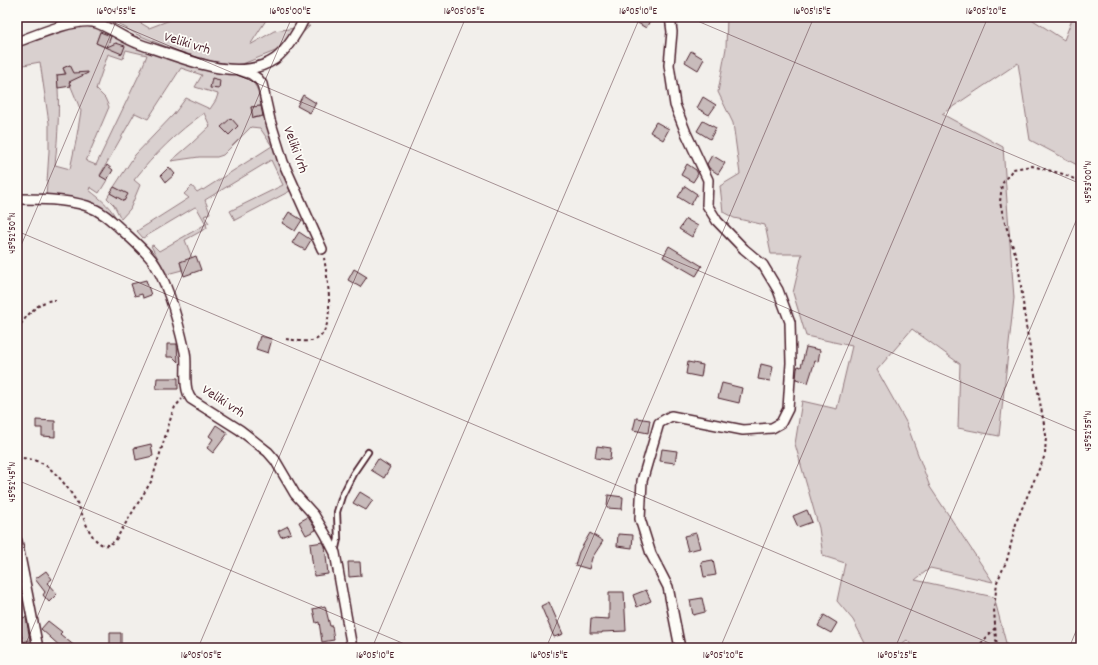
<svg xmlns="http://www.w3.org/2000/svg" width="1098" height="665" font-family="Dekko,sans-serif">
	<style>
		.green { fill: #d9d0cf; stroke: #92787d; fill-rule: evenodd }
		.building { fill: #c8bbbb; stroke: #4a1f2b }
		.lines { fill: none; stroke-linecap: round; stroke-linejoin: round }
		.lane-casing { stroke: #4a1f2b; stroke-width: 8 }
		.street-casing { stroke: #4a1f2b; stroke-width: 12 }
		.path { stroke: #4a1f2b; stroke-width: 2; stroke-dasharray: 3 3; stroke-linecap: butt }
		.lane { stroke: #fdfcf7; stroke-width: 4.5 }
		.street { stroke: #fdfcf7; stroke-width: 9 }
		.ticks { fill: none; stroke: #4a1f2b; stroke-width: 1; stroke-opacity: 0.45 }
		.labels { text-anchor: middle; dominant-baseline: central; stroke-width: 3.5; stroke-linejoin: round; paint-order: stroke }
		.street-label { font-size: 14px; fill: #4a1f2b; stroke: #fdfcf7 }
		.neatline { fill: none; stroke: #4a1f2b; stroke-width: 1.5 }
		.ticks-label { font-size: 10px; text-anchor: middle; fill: #4a1f2b }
	</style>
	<rect width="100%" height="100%" fill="#f2efeb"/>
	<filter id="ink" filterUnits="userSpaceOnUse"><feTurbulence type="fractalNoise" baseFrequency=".025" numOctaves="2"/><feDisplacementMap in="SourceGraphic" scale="8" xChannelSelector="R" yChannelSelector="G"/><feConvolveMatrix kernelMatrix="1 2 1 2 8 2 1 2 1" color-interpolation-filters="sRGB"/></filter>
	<g filter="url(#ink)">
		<path class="green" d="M58,17H142L139,22L149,28L178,17H268L250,45L274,31L310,26L288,46L240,65L214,62L174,50L136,34L110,19L63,22Z
			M727,17H1034L1033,20L1064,40L1073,17H1081V167L1030,140L1018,63L942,114L1003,147L1014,298L999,436L958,428L960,364L912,329L877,370L906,422L930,487L993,582L930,568L915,580L994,597L1006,643L1005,648H914L907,640L895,648H864L867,647L853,620L837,601L845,563L823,556L819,528L795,444L802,401L837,409L852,346L806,336L793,293L802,254H771L765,225L734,218L723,212L720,186L740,174L733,123L718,92L726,48Z
			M89,25L101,29L96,43L106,48L111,36L115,37C138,45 161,55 185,61C202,66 235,68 249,79C258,86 260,95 261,106L251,107L253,118L263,116L265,117L277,157L290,191L235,220L230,211L283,185L271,160L205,200L210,213L204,216L209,223L206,224L207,228L185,240L192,258L180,262L182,270L167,274L151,246L153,245L159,251L206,224L197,208L195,207L143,238L137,231L189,198L184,194L192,186L197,192L202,189L203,190L272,146L260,128L251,127L223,155L217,157H199L171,161L191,144L210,126L204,113C177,132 154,155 134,180L140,185L130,209L121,219L114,205L107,198L110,193L124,201L127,194L114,187L135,155L174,114L186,98L210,109L216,100L218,94L195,87L202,75L181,68L148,119L135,113L100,175L107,180L99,193L90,187L89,190C102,200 112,208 118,222L100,209L46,198L49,151V123L40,62L18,66L19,75H17V45L61,30ZM126,50L147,55L140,73L96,165L86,161L109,107L105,98L96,89L108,54L123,59ZM70,65L76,78L69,82L81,111L76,141L70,169L55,165C58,135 60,105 57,75L65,74L63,68Z"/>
		<path class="building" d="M628,17H652L646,28Z
			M100,32L111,36L107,47L116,43L125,46L122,54L96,43Z
			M691,51L704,59L698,70L685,62Z
			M70,65L74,73L88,72V73L69,82L71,86L58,88L57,75L66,74L63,68Z
			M212,78L220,80L219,89L210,88Z
			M303,95L316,103L310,113L297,106Z
			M703,97L716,105L709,115L697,108Z
			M261,106L263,116L253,118L251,107Z
			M231,118L238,126L229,135L221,127Z
			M703,121L716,128L710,139L697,131Z
			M656,122L669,129L663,140L650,132Z
			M712,155L725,163L718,174L709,168L707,164Z
			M687,164L696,170L698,174L693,182L681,175Z
			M107,165L113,170L107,180L100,176Z
			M169,167L175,174L166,182L161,175Z
			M685,186L697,194L691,205L678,197Z
			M114,187L128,194L124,201L110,193Z
			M289,212L302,220L295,231L282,223Z
			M686,219L698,226L692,237L679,229Z
			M299,232L311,240L305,250L292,243Z
			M669,246L702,266L696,276L663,257Z
			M196,256L201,270L184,276L180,262Z
			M354,269L367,277L360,287L348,280Z
			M146,280L151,295L143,298L142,294L135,296L131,284Z
			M260,336L272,339L268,353L256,349Z
			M167,344H177L178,362L173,357H167Z
			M806,347L820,350L818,362L815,361L808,383L796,379L797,369L798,366L801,367Z
			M688,362L703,365L701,377L686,374Z
			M761,364L773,367L770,381L758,379Z
			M157,378H178V389H156Z
			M722,383L742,388L739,403L718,398Z
			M636,418L650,420L648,433L633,430Z
			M36,420L55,421V437L42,436V428H36Z
			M216,425L228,433L213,453L207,448L213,439L209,436Z
			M151,444L153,456L136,460L134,448Z
			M597,446L611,448L610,460L595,458Z
			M662,449L677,451L675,463L660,461Z
			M378,459L390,467L384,478L371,470Z
			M360,492L373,500L366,510L353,503Z
			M608,495L623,497L622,509L607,508Z
			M807,510L812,522L798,527L793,516Z
			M308,517L316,530L306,535L299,522Z
			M288,526L291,533L281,537L278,531Z
			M590,533L603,541L592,558L589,569L575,565L579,552Z
			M696,533L700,548L688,551L684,536Z
			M618,534L633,535L632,548L617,546Z
			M323,542L325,546L328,574L314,576L310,544Z
			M713,560L716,575L704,577L701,562Z
			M348,562H360L361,576L349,577Z
			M46,571L52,579L47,583L57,594L49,602L43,595L45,592L35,579Z
			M646,590L651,601L637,607L633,595Z
			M609,592H624L626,631L602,632V633H590L591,618L609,619Z
			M702,598L705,612L693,615L690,600Z
			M549,602L563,634L554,637L541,606Z
			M325,606L330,626H332L334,640L322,642L319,622L316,623L313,609Z
			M824,615L837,623L831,633L818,626Z
			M26,617L30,640L23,642L18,619Z
			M48,621L62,632L60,634L77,648H62L41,629Z
			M110,633H121V646H110Z"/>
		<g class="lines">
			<defs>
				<path id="lane" d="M335,552L338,539L337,512L342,496L353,474L368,452"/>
				<path id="street" d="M670,17L672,32L669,65L675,105L686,133L708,180L707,205L717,221L744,249L763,265L778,290L790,322L791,363L788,409L781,423L772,428L743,430L671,416L659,423L642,481L640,519L651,554L668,587L680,648
					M17,42C36,35 73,19 93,22C107,25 123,38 137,43C147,47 158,50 169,54C201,65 244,80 275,59C287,50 299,30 305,17
					M239,70L251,74L258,79L262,84L270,120L283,162L322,249
					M17,199C40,199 65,199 87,206C102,211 112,221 124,232C134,241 144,250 152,260C168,282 179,325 185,352C188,366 182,387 191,399L240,430L268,452L275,460L295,494L314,515L326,535L335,553L352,648
					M17,541L38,648"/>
			</defs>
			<use href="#lane" class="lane-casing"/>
			<use href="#street" class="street-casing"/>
			<path class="path" d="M17,329C27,316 38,300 56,300
				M286,339C294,340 303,342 311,341C339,337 327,276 324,258
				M17,457C28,459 40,460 49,468C60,477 69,489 76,501C83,513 88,537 101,544C106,547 110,544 115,541L152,480L172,414L175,407L182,399
				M977,648L995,628
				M999,648L996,640L994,609L997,582L1007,560L1017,520L1045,455L1046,435L1026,326L1018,262L1004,220L1000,202L1002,184L1013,169L1032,166L1063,174L1081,182"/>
			<use href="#lane" class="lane"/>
			<use href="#street" class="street"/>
		</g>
	</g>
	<path class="ticks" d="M101,17L1081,433M688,17L1081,184M17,231L1001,648M17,255L118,17M17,480L414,648M24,648L292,17M198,648L466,17M372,648L640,17M546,648L814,17M720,648L988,17M895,648L1081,209M1069,648L1081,619"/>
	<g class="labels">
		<g class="street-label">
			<text transform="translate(187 44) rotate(17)">Veliki vrh</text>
			<text transform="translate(295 150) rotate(70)">Veliki Vrh</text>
			<text transform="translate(223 402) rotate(33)">Veliki vrh</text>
		</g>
	</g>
	<rect width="1098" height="665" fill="none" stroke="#fdfcf7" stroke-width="44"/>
	<rect x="22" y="22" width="1054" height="621" class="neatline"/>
	<g class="ticks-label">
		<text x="116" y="14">16°04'55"E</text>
		<text x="290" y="14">16°05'00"E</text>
		<text x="464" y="14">16°05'05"E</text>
		<text x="638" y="14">16°05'10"E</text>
		<text x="812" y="14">16°05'15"E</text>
		<text x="986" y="14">16°05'20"E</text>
		<text transform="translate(1087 182) rotate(-90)" y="4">45°53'00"N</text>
		<text transform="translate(11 233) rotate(-90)" y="4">45°52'50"N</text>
		<text transform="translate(1087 431) rotate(-90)" y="4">45°52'55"N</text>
		<text transform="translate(11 482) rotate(-90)" y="4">45°52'45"N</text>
		<text x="201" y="658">16°05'05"E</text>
		<text x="375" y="658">16°05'10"E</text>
		<text x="549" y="658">16°05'15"E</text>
		<text x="723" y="658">16°05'20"E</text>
		<text x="897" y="658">16°05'25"E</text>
	</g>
</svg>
